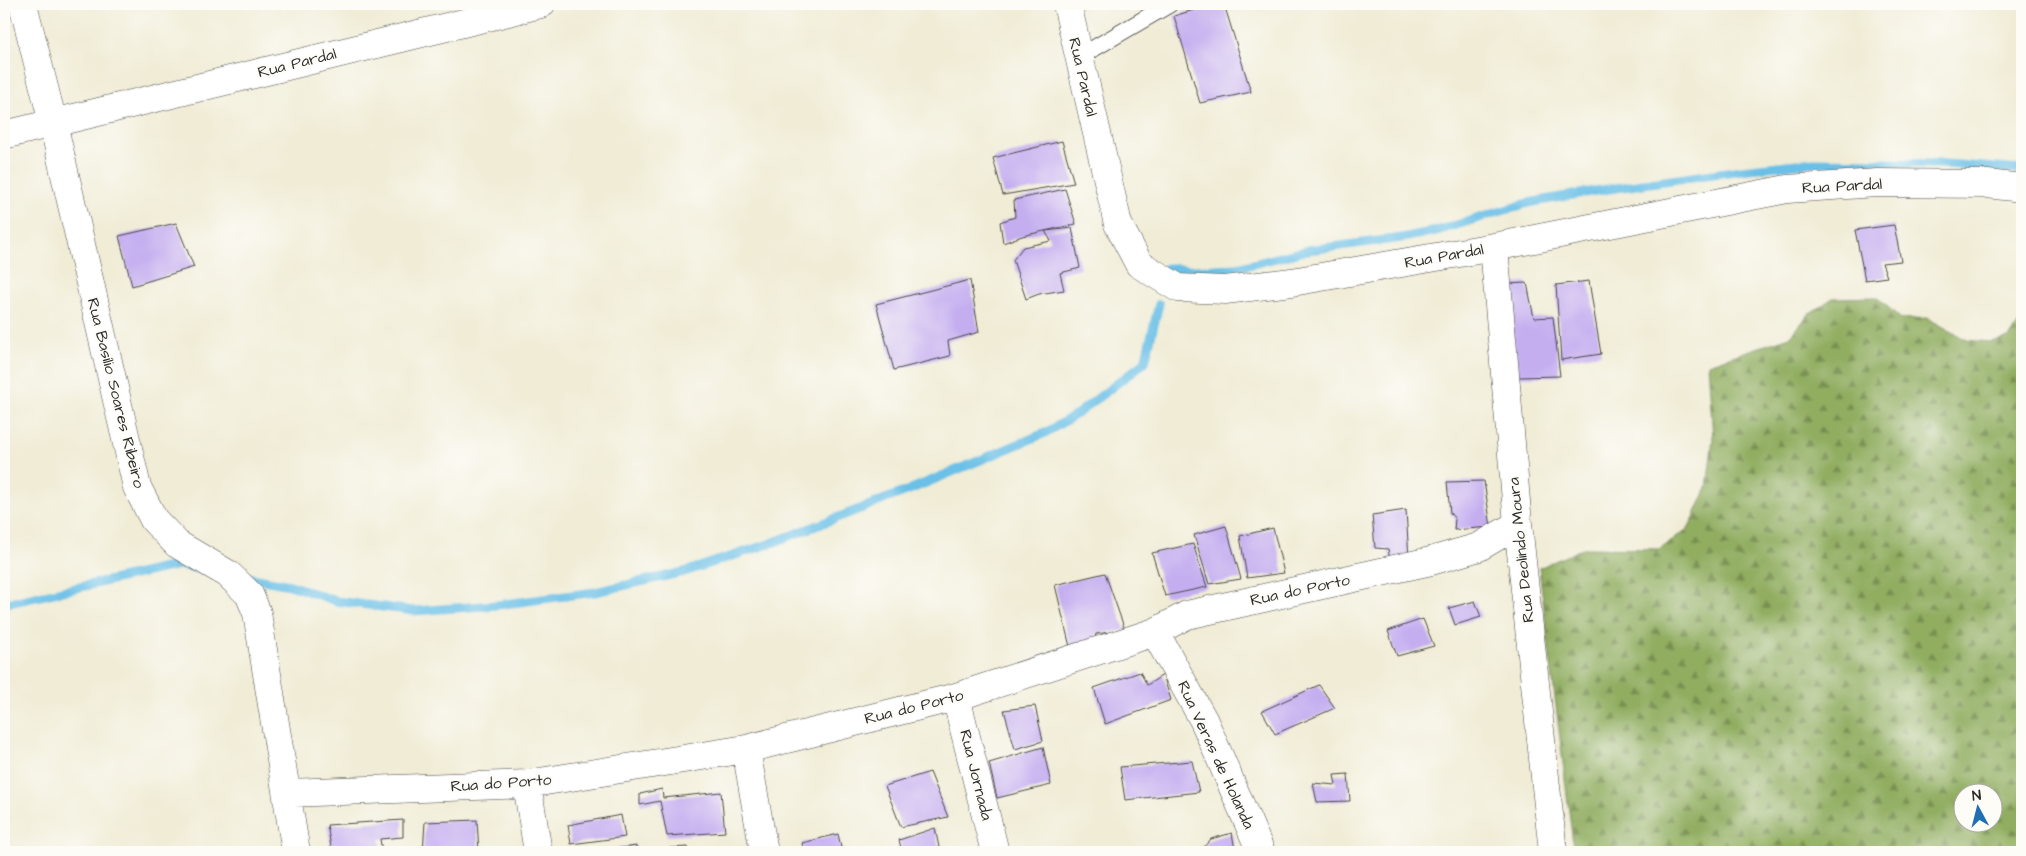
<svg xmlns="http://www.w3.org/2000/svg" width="2026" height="856" font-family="'Architects Daughter',sans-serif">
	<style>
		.forest { fill: url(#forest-firs); stroke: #5e6c46; fill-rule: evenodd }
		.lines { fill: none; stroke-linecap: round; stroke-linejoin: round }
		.stream { stroke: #6ac0e7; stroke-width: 9 }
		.building { fill: #c4aef0 }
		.service-casing { stroke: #494845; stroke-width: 18 }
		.minor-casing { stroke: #494845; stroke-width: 29 }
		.service { stroke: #fff; stroke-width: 16 }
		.minor { stroke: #fff; stroke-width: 28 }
		.labels { text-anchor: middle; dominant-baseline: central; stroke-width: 4.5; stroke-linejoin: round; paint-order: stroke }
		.street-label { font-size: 16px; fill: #2b2b2b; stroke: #fdfcf7 }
	</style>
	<defs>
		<pattern id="forest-firs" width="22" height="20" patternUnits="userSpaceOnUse" patternTransform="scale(1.25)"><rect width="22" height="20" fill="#90ad60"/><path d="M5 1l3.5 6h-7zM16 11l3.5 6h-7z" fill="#768d4f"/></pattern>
	</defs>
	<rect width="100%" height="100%" fill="#fdfcf7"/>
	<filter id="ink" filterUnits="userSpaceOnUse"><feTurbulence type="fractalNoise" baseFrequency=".02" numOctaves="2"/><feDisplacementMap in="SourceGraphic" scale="10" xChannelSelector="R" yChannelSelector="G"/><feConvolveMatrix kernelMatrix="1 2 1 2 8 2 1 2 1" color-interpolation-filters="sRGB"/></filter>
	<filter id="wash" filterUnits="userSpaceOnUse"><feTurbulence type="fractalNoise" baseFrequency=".0096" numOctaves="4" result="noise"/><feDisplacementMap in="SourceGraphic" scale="20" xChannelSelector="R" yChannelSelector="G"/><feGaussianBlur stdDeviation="1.12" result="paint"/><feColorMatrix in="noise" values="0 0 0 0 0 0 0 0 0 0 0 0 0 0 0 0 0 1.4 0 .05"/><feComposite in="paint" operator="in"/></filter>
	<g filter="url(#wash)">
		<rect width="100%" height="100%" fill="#f0ecd6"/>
		<path class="forest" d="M1877,297L1901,319L1927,318L1967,340L1990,342L2009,338L2022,319V852H1574L1539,568L1584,548L1659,549L1689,528L1707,488L1713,438L1708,364L1790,337L1810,313L1833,298ZM1964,794H1994V824H1964Z"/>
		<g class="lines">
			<path class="stream" d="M1167,268L1193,270L1237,268L1308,250L1402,238L1440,230L1528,203L1595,191L1741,170L1814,162L1946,164L2022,170
				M241,576L290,585L336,601L414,611L497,605L595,592L684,572L769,544L909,490L1045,433L1077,414L1145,362L1159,304
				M4,604L179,565L201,569"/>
		</g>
		<g id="blocks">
			<path class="building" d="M1213,4H1224L1251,92L1200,103L1174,16Z
				M1062,141L1074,183L1003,195L993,158Z
				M1065,189L1076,224L1022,236L1003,243L1000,222L1015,217L1014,200Z
				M176,223L194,267L132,286L119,236Z
				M1894,225L1901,261L1882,263L1887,277L1865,280L1855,230Z
				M1072,228L1080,268L1060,273L1064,290L1039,294L1026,299L1013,260L1023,247L1051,241L1045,231Z
				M970,280L979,332L948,341L950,356L894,370L876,304Z
				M1589,281L1601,354L1561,360L1556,285Z
				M1527,283L1534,318L1553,317L1560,376L1518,377L1506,284Z
				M1484,481L1491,527L1454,530L1455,519L1450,513L1447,482Z
				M1406,510L1409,559L1390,560L1388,549L1375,548L1372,515Z
				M1226,526L1241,579L1209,584L1194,535Z
				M1273,528L1284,573L1247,578L1240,536Z
				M1193,544L1207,587L1165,596L1152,553Z
				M1105,573L1125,630L1096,634L1094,643L1070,647L1055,585Z
				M1475,601L1481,617L1455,625L1449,608Z
				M1423,619L1434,646L1397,656L1388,631Z
				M1140,672L1147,685L1163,675L1171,700L1105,724L1094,688Z
				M1319,685L1335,708L1275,734L1262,711Z
				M1035,706L1043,741L1015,749L1004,710Z
				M1043,747L1051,785L997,798L989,763Z
				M1192,761L1199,792L1125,800L1120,767Z
				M930,772L948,817L901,827L885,786Z
				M1348,774L1350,801L1317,802L1313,783L1336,785L1334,775Z
				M662,789L663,798L721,792L725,832L667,836L660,801L640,805V794Z
				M621,815L625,837L571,844L568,825Z
				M403,820V837L380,839L382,852H332L327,825Z
				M477,820L479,852H423L425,822Z
				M935,828L940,852H902L899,840Z
				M1232,833L1235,850L1230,852H1203L1202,849L1211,839Z
				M838,834L842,852H804L802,843Z
				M636,846V852H601V851Z
				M688,847L689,852H669V848Z"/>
		</g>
	</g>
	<g filter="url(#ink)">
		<use href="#blocks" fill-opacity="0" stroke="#494845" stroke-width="1"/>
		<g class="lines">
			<defs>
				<path id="service" d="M1079,57L1170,4"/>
				<path id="minor" d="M23,4L53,123L137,487L154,520L177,544L228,574L249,594L257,613L296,852
					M1067,4L1118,224L1139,264L1178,288L1225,290L1292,282L1494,247L1787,189L1877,183L1987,184L2022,188
					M4,135L541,4
					M1494,247L1518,524L1553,852
					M1155,632L1204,721L1261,852
					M956,697L995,852
					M746,749L764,852
					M527,784L538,852
					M287,793L527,784L746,749L956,697L1155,632L1187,615L1431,561L1479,547L1518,524"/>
			</defs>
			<use href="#service" class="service-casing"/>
			<use href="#minor" class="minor-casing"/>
			<use href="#service" class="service"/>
			<use href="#minor" class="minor"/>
		</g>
	</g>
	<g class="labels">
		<g class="street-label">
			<text transform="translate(297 63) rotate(-14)">Rua Pardal</text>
			<text transform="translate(1083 77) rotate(77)">Rua Pardal</text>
			<text transform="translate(1842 186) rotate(-3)">Rua Pardal</text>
			<text transform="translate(1444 256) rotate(-10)">Rua Pardal</text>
			<text transform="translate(116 393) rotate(76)">Rua Basílio Soares Ribeiro</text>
			<text transform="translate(1521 550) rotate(-96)">Rua Deolindo Moura</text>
			<text transform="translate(1300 590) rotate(-12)">Rua do Porto</text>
			<text transform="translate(914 707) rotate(-14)">Rua do Porto</text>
			<text transform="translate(1216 755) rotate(65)">Rua Veras de Holanda</text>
			<text transform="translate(976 775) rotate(76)">Rua Jornada</text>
			<text transform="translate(501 783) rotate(-4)">Rua do Porto</text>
		</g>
	</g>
	<rect width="2026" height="856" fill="none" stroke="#fdfcf7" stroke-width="20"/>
	<g transform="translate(1978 808) rotate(353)"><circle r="24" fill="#fdfcf7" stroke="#a9a8a5"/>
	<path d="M0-4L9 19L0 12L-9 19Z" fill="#1f6fb2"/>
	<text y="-8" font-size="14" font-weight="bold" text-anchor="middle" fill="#2b2b2b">N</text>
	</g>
</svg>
